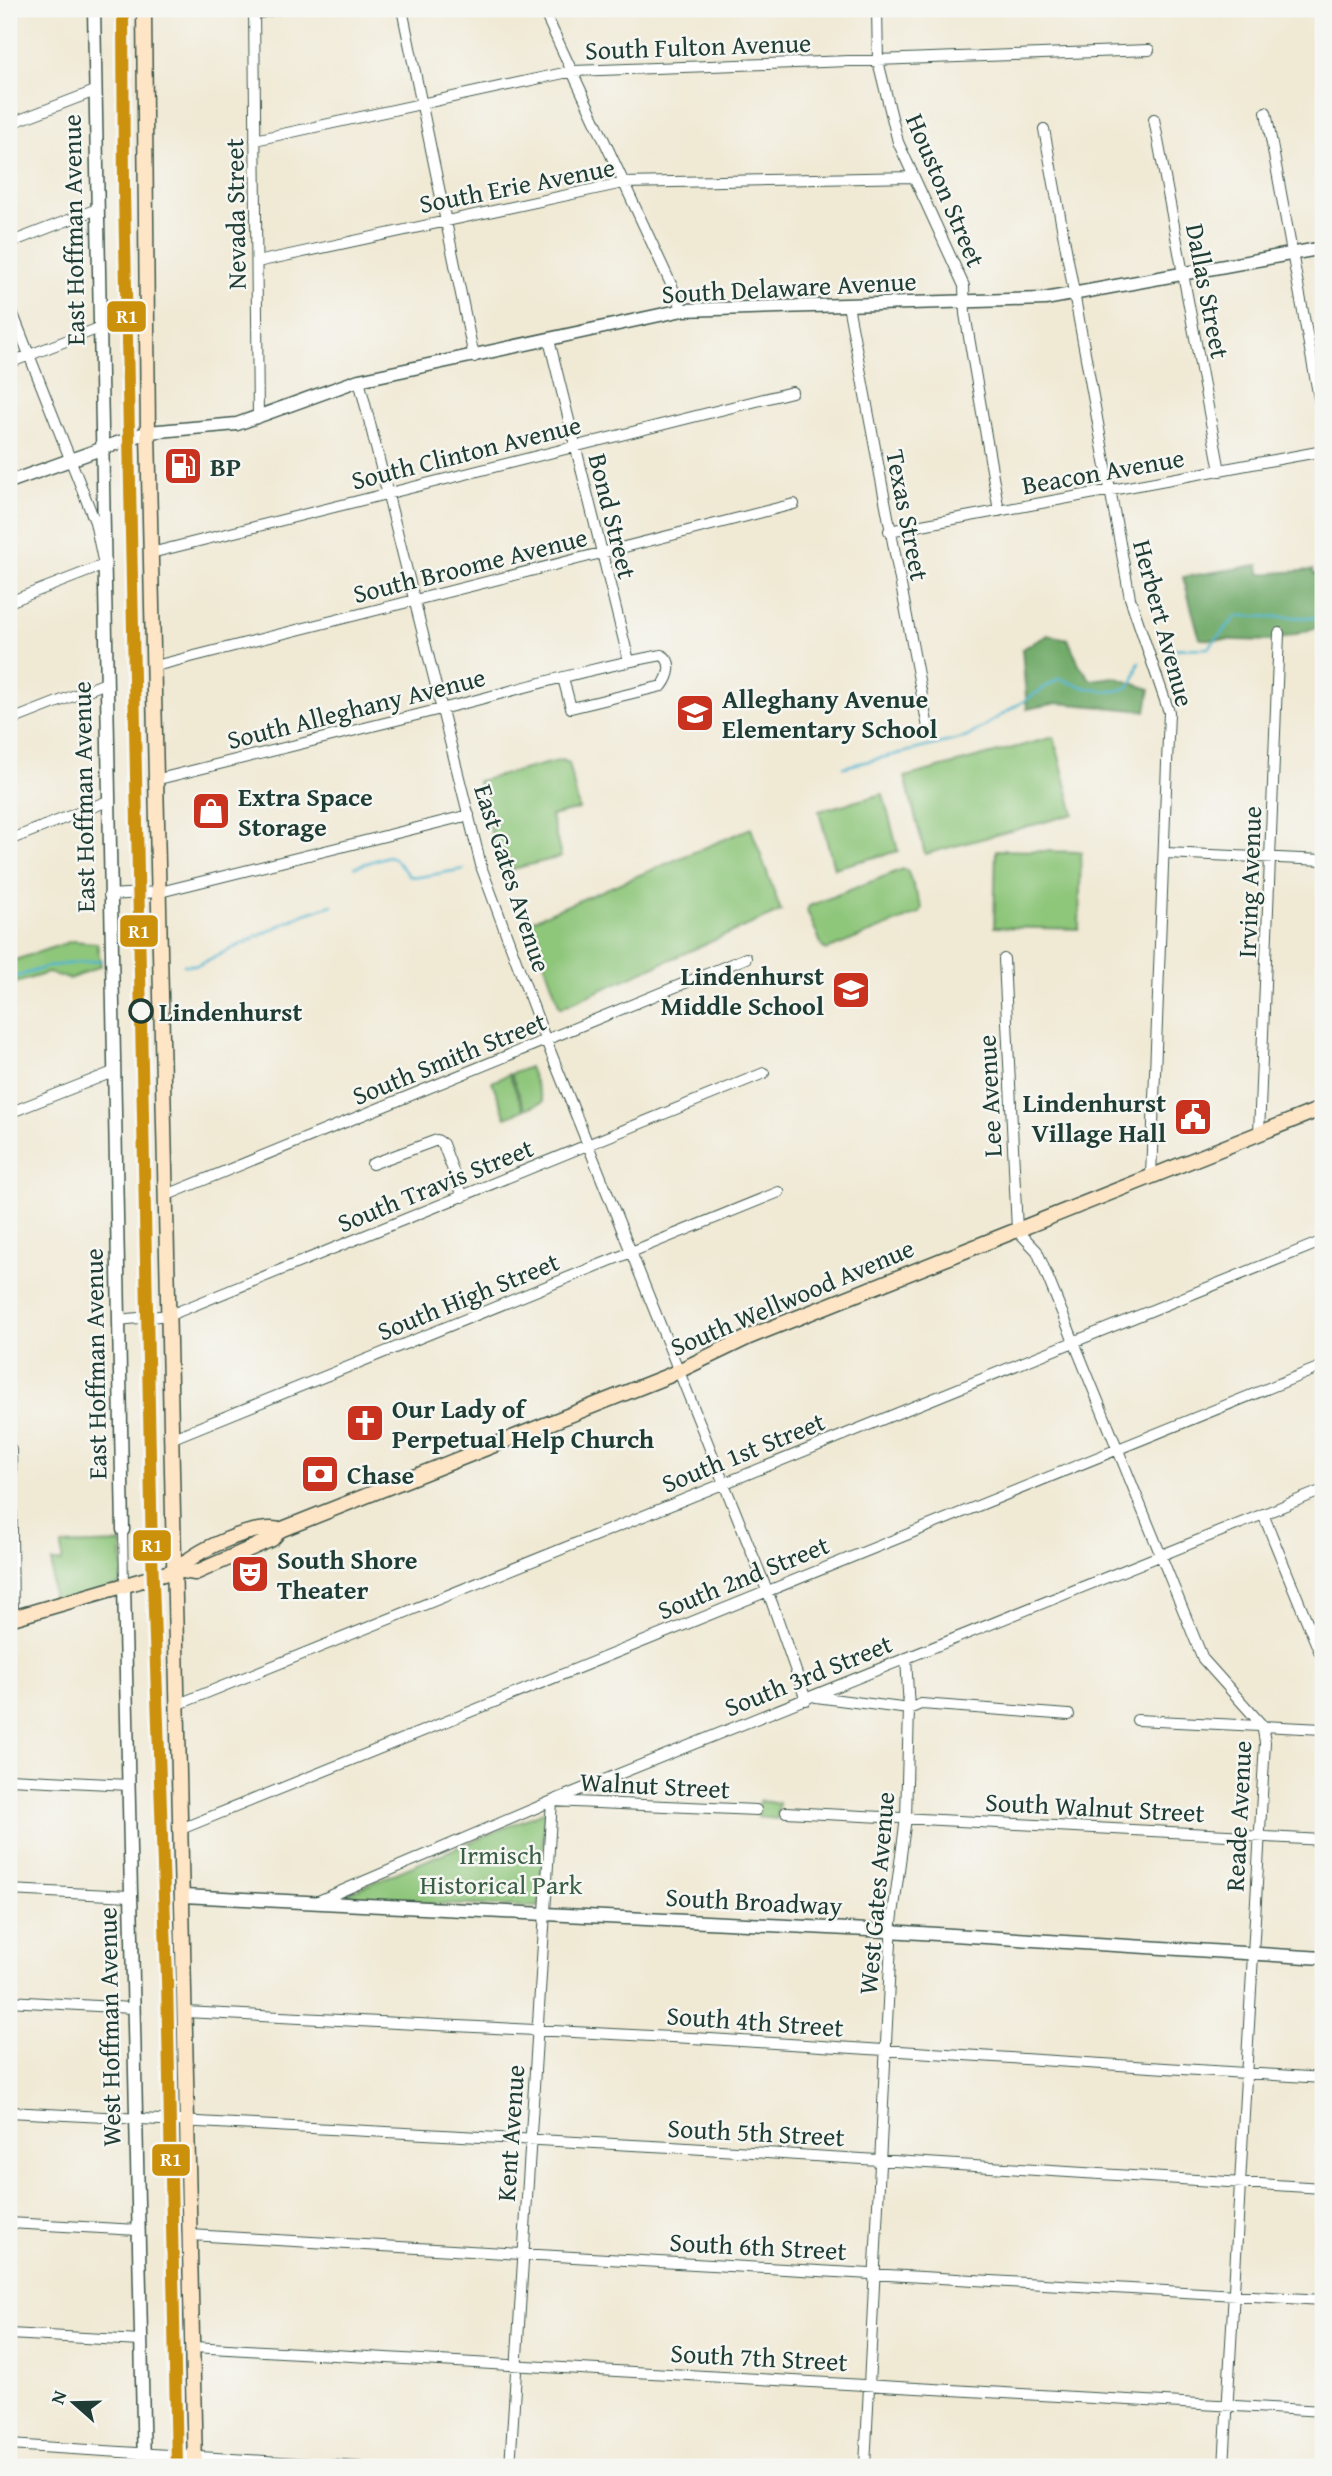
<svg xmlns="http://www.w3.org/2000/svg" width="1332" height="2476" font-family="'Gentium Book Plus',serif">
	<style>
		.green { fill: #8ec67a; stroke: #568257; stroke-width: 2 }
		.forest { fill: #72ab6a; stroke: #48744f; stroke-width: 2 }
		.lines { fill: none; stroke-linecap: round; stroke-linejoin: round }
		.stream { stroke: #51b5d0; stroke-width: 2.5 }
		.pedestrian-casing { stroke: #3e574c; stroke-width: 10 }
		.minor-casing { stroke: #3e574c; stroke-width: 12 }
		.tertiary-casing { stroke: #3e574c; stroke-width: 15 }
		.secondary-casing { stroke: #3e574c; stroke-width: 17 }
		.pedestrian { stroke: #fff; stroke-width: 8 }
		.minor { stroke: #fff; stroke-width: 10 }
		.tertiary { stroke: #fff; stroke-width: 12 }
		.secondary { stroke: #fde5c5; stroke-width: 14 }
		.rail-1-casing { stroke: #f6f6f2; stroke-width: 18 }
		.rail-1 { stroke: #cc910a; stroke-width: 12 }
		.stop-dot { fill: #f6f6f2; stroke: #1f3d34; stroke-width: 3.5 }
		.labels { text-anchor: middle; dominant-baseline: central; stroke-width: 5; stroke-linejoin: round; paint-order: stroke }
		.street-label { font-size: 26px; fill: #1f3d34; stroke: #f6f6f2 }
		.poi-label { font-size: 26px; font-weight: bold; fill: #1f3d34; stroke: #f6f6f2; text-anchor: start }
		.stop-label { font-size: 26px; font-weight: bold; fill: #1f3d34; stroke: #f6f6f2; text-anchor: start }
		.park-label { font-size: 26px; fill: #3b5f46; stroke: #f6f6f2 }
		.line-badge { stroke: #f6f6f2; stroke-width: 2.5 }
		.badge-label { font-size: 19px; text-anchor: middle; font-weight: bold; fill: #fff }
	</style>
	<rect width="100%" height="100%" fill="#f6f6f2"/>
	<filter id="ink" filterUnits="userSpaceOnUse"><feTurbulence type="fractalNoise" baseFrequency=".0143" numOctaves="2"/><feDisplacementMap in="SourceGraphic" scale="14" xChannelSelector="R" yChannelSelector="G"/><feConvolveMatrix kernelMatrix="1 2 1 2 8 2 1 2 1" color-interpolation-filters="sRGB"/></filter>
	<filter id="wash" filterUnits="userSpaceOnUse"><feTurbulence type="fractalNoise" baseFrequency=".00686" numOctaves="4" result="noise"/><feDisplacementMap in="SourceGraphic" scale="28" xChannelSelector="R" yChannelSelector="G"/><feGaussianBlur stdDeviation="1.57" result="paint"/><feColorMatrix in="noise" values="0 0 0 0 0 0 0 0 0 0 0 0 0 0 0 0 0 1.4 0 .05"/><feComposite in="paint" operator="in"/></filter>
	<g filter="url(#wash)">
		<rect width="100%" height="100%" fill="#f0e9d4"/>
		<path class="green" d="M1054,737L1074,814L925,854L905,777Z
			M562,760L569,763L579,809L551,816L561,857L501,872L478,781Z
			M883,794L898,851L834,868L819,811Z
			M751,828L781,911L560,1008L530,921Z
			M996,850L1081,852L1079,929L994,927Z
			M903,869L907,870L922,908L920,913L827,950L823,948L807,911L809,906Z
			M72,941L97,943L101,966L70,979L48,973L9,985V962Z
			M529,1067L543,1102L525,1109L511,1074Z
			M509,1074L524,1110L506,1117L492,1082Z
			M122,1543L123,1584L52,1605V1562H62V1545Z
			M759,1801L779,1803L777,1819L758,1817Z
			M545,1811L539,1907L329,1901Z"/>
		<path class="forest" d="M1259,565L1260,574L1313,570L1314,574H1323V626L1273,641L1200,639L1183,577Z
			M1048,635L1068,639L1079,664L1091,680L1114,677L1150,689L1146,711L1058,703L1027,709L1022,649Z"/>
		<g class="lines">
			<path class="stream" d="M1163,649L1208,648L1237,616L1323,618
				M844,767L967,737L1060,678C1075,686 1119,700 1132,683C1136,678 1136,668 1139,662
				M355,867L388,856L394,858L409,876L419,877L464,869
				M184,965H198L302,915L332,905
				M9,979L50,966L102,960"/>
		</g>
	</g>
	<g filter="url(#ink)">
		<g class="lines">
			<defs>
				<path id="pedestrian" d="M123,1530L124,1585"/>
				<path id="minor" d="M254,9L258,418
					M402,9L474,357
					M543,9L683,310
					M877,9L878,61L898,142L964,286L965,314L999,511
					M254,14L279,9
					M1266,112L1323,420
					M1154,119L1220,471
					M9,124L95,91
					M1044,129L1130,598L1169,712L1151,1176
					M255,140L573,71L1149,50
					M9,243L97,209
					M257,262L623,183L914,177
					M9,304L95,522L104,565L9,602
					M848,305L929,733
					M549,340L629,661
					M9,363L99,328
					M359,380L482,869L543,1033L772,1603L806,1700
					M889,531L1323,451
					M151,553L792,392
					M155,666L794,504
					M9,721L106,683
					M159,779C261,754 363,728 465,703C530,686 596,667 662,655C674,662 669,677 662,686L571,708L563,678
					M9,840L108,801
					M1165,853L1323,860
					M109,895L160,892L469,815
					M1004,959L1017,1230L1037,1251L1203,1659L1262,1725L1265,1742L1224,2467
					M9,1113L113,1072
					M1259,1134L1279,633
					M372,1164L437,1140L443,1144L463,1197
					M167,1195L746,958
					M118,1320L170,1315L764,1073
					M173,1438L779,1192
					M11,1449L13,1617
					M1263,1514L1320,1653
					M816,1697L909,1709L921,1704L1069,1715
					M179,1704L1323,1241
					M1137,1720L1323,1729
					M9,1779L129,1785
					M786,1812L1323,1840
					M181,1829L1323,1366
					M9,1890L130,1896
					M318,1901L552,1801L1323,1490
					M9,2001L132,2008
					M185,2012L710,2039L1323,2078
					M9,2112L671,2147L1323,2188
					M9,2223L138,2230
					M190,2235L1323,2300
					M9,2334L141,2341
					M193,2347L1323,2411
					M9,2445L360,2467
					M510,2467L552,1801L756,1810
					M865,2467L892,1922L906,1818L909,1709L906,1658"/>
				<path id="tertiary" d="M94,9L123,1530
					M9,482L148,432L237,424L359,380L683,310L1045,299L1323,248
					M124,1585L144,2467
					M183,1896L888,1931L1323,1958"/>
				<path id="secondary" d="M144,9L148,432L195,2467
					M177,1570L195,1573L272,1539L280,1530L668,1376L749,1337L1323,1108
					M9,1619L177,1570C196,1550 252,1524 280,1530"/>
			</defs>
			<use href="#pedestrian" class="pedestrian-casing"/>
			<use href="#minor" class="minor-casing"/>
			<use href="#tertiary" class="tertiary-casing"/>
			<use href="#secondary" class="secondary-casing"/>
			<use href="#pedestrian" class="pedestrian"/>
			<use href="#minor" class="minor"/>
			<use href="#tertiary" class="tertiary"/>
			<use href="#secondary" class="secondary"/>
			<defs>
				<path id="rail-1" d="M123,9L124,192L152,1554L167,1979L177,2467"/>
			</defs>
			<use href="#rail-1" class="rail-1-casing"/>
			<use href="#rail-1" class="rail-1"/>
		</g>
	</g>
	<defs>
		<symbol id="fuel-square" viewBox="-11 -11 22 22"><rect x="-9" y="-9" width="18" height="18" rx="4" fill="#c8321e" stroke="#f6f6f2"/><path d="M-5.5-6h7V0h2V4h1.3V-2.5L3-4.5l.8-.8L6-3V5H2.5V1h-1V6h-7ZM-4.2-4.7v3.2H.2V-4.7Z" fill="#fff"/></symbol>
		<symbol id="school-square" viewBox="-11 -11 22 22"><rect x="-9" y="-9" width="18" height="18" rx="4" fill="#c8321e" stroke="#f6f6f2"/><path d="M0-5L7-2L0 1L-7-2ZM-4 1L0 2.5L4 1V4Q0 6-4 4Z" fill="#fff"/></symbol>
		<symbol id="shop-square" viewBox="-11 -11 22 22"><rect x="-9" y="-9" width="18" height="18" rx="4" fill="#c8321e" stroke="#f6f6f2"/><path d="M-5-2.5h2.3a2.7 3.5 0 0 1 5.4 0H5L5.5 6h-11ZM-1.5-2.5h3a1.5 2.3 0 0 0-3 0Z" fill="#fff"/></symbol>
		<symbol id="civic-square" viewBox="-11 -11 22 22"><rect x="-9" y="-9" width="18" height="18" rx="4" fill="#c8321e" stroke="#f6f6f2"/><path d="M-.6-6.5H3V-4.5H.6V-3L4-1V1h2V6H-6V1h2V-1L-.6-3ZM-1.2 2.5V6h2.4V2.5Z" fill="#fff"/></symbol>
		<symbol id="church-square" viewBox="-11 -11 22 22"><rect x="-9" y="-9" width="18" height="18" rx="4" fill="#c8321e" stroke="#f6f6f2"/><path d="M-1.2-6h2.4v3.5h3.3v2.4h-3.3V6h-2.4V-.1h-3.3v-2.4h3.3Z" fill="#fff"/></symbol>
		<symbol id="bank-square" viewBox="-11 -11 22 22"><rect x="-9" y="-9" width="18" height="18" rx="4" fill="#c8321e" stroke="#f6f6f2"/><path d="M-6-4H6V4H-6ZM0-2.3a2.3 2.3 0 1 0 0 4.6a2.3 2.3 0 1 0 0-4.6Z" fill="#fff"/></symbol>
		<symbol id="theatre-square" viewBox="-11 -11 22 22"><rect x="-9" y="-9" width="18" height="18" rx="4" fill="#c8321e" stroke="#f6f6f2"/><path d="M-5-5.5Q0-4 5-5.5V0Q5 5 0 6Q-5 5-5 0ZM-3.3-2.5H-1v1.5H-3.3ZM1-2.5H3.3v1.5H1ZM-2.8 1Q0 5.5 2.8 1Z" fill="#fff"/></symbol>
	</defs>
	<g fill-rule="evenodd">
		<use href="#fuel-square" x="161" y="444" width="44" height="44"/>
		<use href="#school-square" x="673" y="691" width="44" height="44"/>
		<use href="#shop-square" x="189" y="789" width="44" height="44"/>
		<use href="#school-square" x="829" y="968" width="44" height="44"/>
		<use href="#civic-square" x="1171" y="1095" width="44" height="44"/>
		<use href="#church-square" x="343" y="1401" width="44" height="44"/>
		<use href="#bank-square" x="298" y="1452" width="44" height="44"/>
		<use href="#theatre-square" x="228" y="1552" width="44" height="44"/>
	</g>
	<circle class="stop-dot" cx="141" cy="1011" r="11"/>
	<g class="labels">
		<g class="street-label">
			<text transform="translate(698 46) rotate(-2)">South Fulton Avenue</text>
			<text transform="translate(517 185) rotate(-11)">South Erie Avenue</text>
			<text transform="translate(946 190) rotate(67)">Houston Street</text>
			<text transform="translate(235 214) rotate(-91)">Nevada Street</text>
			<text transform="translate(73 230) rotate(-91)">East Hoffman Avenue</text>
			<text transform="translate(789 287) rotate(-3)">South Delaware Avenue</text>
			<text transform="translate(1208 291) rotate(79)">Dallas Street</text>
			<text transform="translate(466 452) rotate(-14)">South Clinton Avenue</text>
			<text transform="translate(1103 471) rotate(-10)">Beacon Avenue</text>
			<text transform="translate(908 515) rotate(79)">Texas Street</text>
			<text transform="translate(613 516) rotate(76)">Bond Street</text>
			<text transform="translate(470 565) rotate(-14)">South Broome Avenue</text>
			<text transform="translate(1164 623) rotate(75)">Herbert Avenue</text>
			<text transform="translate(356 708) rotate(-14)">South Alleghany Avenue</text>
			<text transform="translate(83 797) rotate(-91)">East Hoffman Avenue</text>
			<text transform="translate(513 878) rotate(72)">East Gates Avenue</text>
			<text transform="translate(1249 882) rotate(-88)">Irving Avenue</text>
			<text transform="translate(449 1058) rotate(-22)">South Smith Street</text>
			<text transform="translate(989 1096) rotate(-93)">Lee Avenue</text>
			<text transform="translate(435 1185) rotate(-22)">South Travis Street</text>
			<text transform="translate(468 1296) rotate(-22)">South High Street</text>
			<text transform="translate(792 1297) rotate(-23)">South Wellwood Avenue</text>
			<text transform="translate(95 1364) rotate(-91)">East Hoffman Avenue</text>
			<text transform="translate(743 1452) rotate(-22)">South 1st Street</text>
			<text transform="translate(743 1577) rotate(-22)">South 2nd Street</text>
			<text transform="translate(808 1675) rotate(-22)">South 3rd Street</text>
			<text transform="translate(655 1785) rotate(3)">Walnut Street</text>
			<text transform="translate(1095 1807) rotate(3)">South Walnut Street</text>
			<text transform="translate(1238 1816) rotate(-87)">Reade Avenue</text>
			<text transform="translate(876 1893) rotate(-85)">West Gates Avenue</text>
			<text transform="translate(754 1901) rotate(3)">South Broadway</text>
			<text transform="translate(755 2021) rotate(4)">South 4th Street</text>
			<text transform="translate(109 2027) rotate(-91)">West Hoffman Avenue</text>
			<text transform="translate(756 2132) rotate(3)">South 5th Street</text>
			<text transform="translate(510 2133) rotate(-86)">Kent Avenue</text>
			<text transform="translate(758 2246) rotate(3)">South 6th Street</text>
			<text transform="translate(759 2357) rotate(3)">South 7th Street</text>
		</g>
		<g class="poi-label">
			<text x="210" y="466">BP</text>
			<text x="722" y="698">Alleghany Avenue<tspan x="722" dy="30">Elementary School</tspan></text>
			<text x="238" y="796">Extra Space<tspan x="238" dy="30">Storage</tspan></text>
			<text x="824" y="975" text-anchor="end">Lindenhurst<tspan x="824" dy="30">Middle School</tspan></text>
			<text x="1166" y="1102" text-anchor="end">Lindenhurst<tspan x="1166" dy="30">Village Hall</tspan></text>
			<text x="392" y="1408">Our Lady of<tspan x="392" dy="30">Perpetual Help Church</tspan></text>
			<text x="347" y="1474">Chase</text>
			<text x="277" y="1559">South Shore<tspan x="277" dy="30">Theater</tspan></text>
		</g>
		<g class="stop-label">
			<text x="159" y="1011">Lindenhurst</text>
		</g>
		<g class="park-label">
			<text x="501" y="1854">Irmisch<tspan x="501" dy="30">Historical Park</tspan></text>
		</g>
	</g>
	<g class="line-badge">
		<rect x="106" y="300" width="41" height="33" rx="7" fill="#cc910a"/>
		<rect x="119" y="914" width="40" height="34" rx="7" fill="#cc910a"/>
		<rect x="132" y="1529" width="40" height="33" rx="7" fill="#cc910a"/>
		<rect x="151" y="2143" width="40" height="34" rx="7" fill="#cc910a"/>
	</g>
	<g class="badge-label">
		<text x="127" y="323">R1</text>
		<text x="139" y="938">R1</text>
		<text x="152" y="1552">R1</text>
		<text x="171" y="2166">R1</text>
	</g>
	<rect width="1332" height="2476" fill="none" stroke="#f6f6f2" stroke-width="35"/>
	<g transform="translate(74 2403) rotate(290)" stroke="#f6f6f2" stroke-width="5" paint-order="stroke">
	<path d="M0-5L12 26L0 18L-12 26Z" fill="#1f3d34"/>
	<text y="-10" font-size="19" font-weight="bold" text-anchor="middle" fill="#1f3d34">N</text>
	</g>
</svg>
